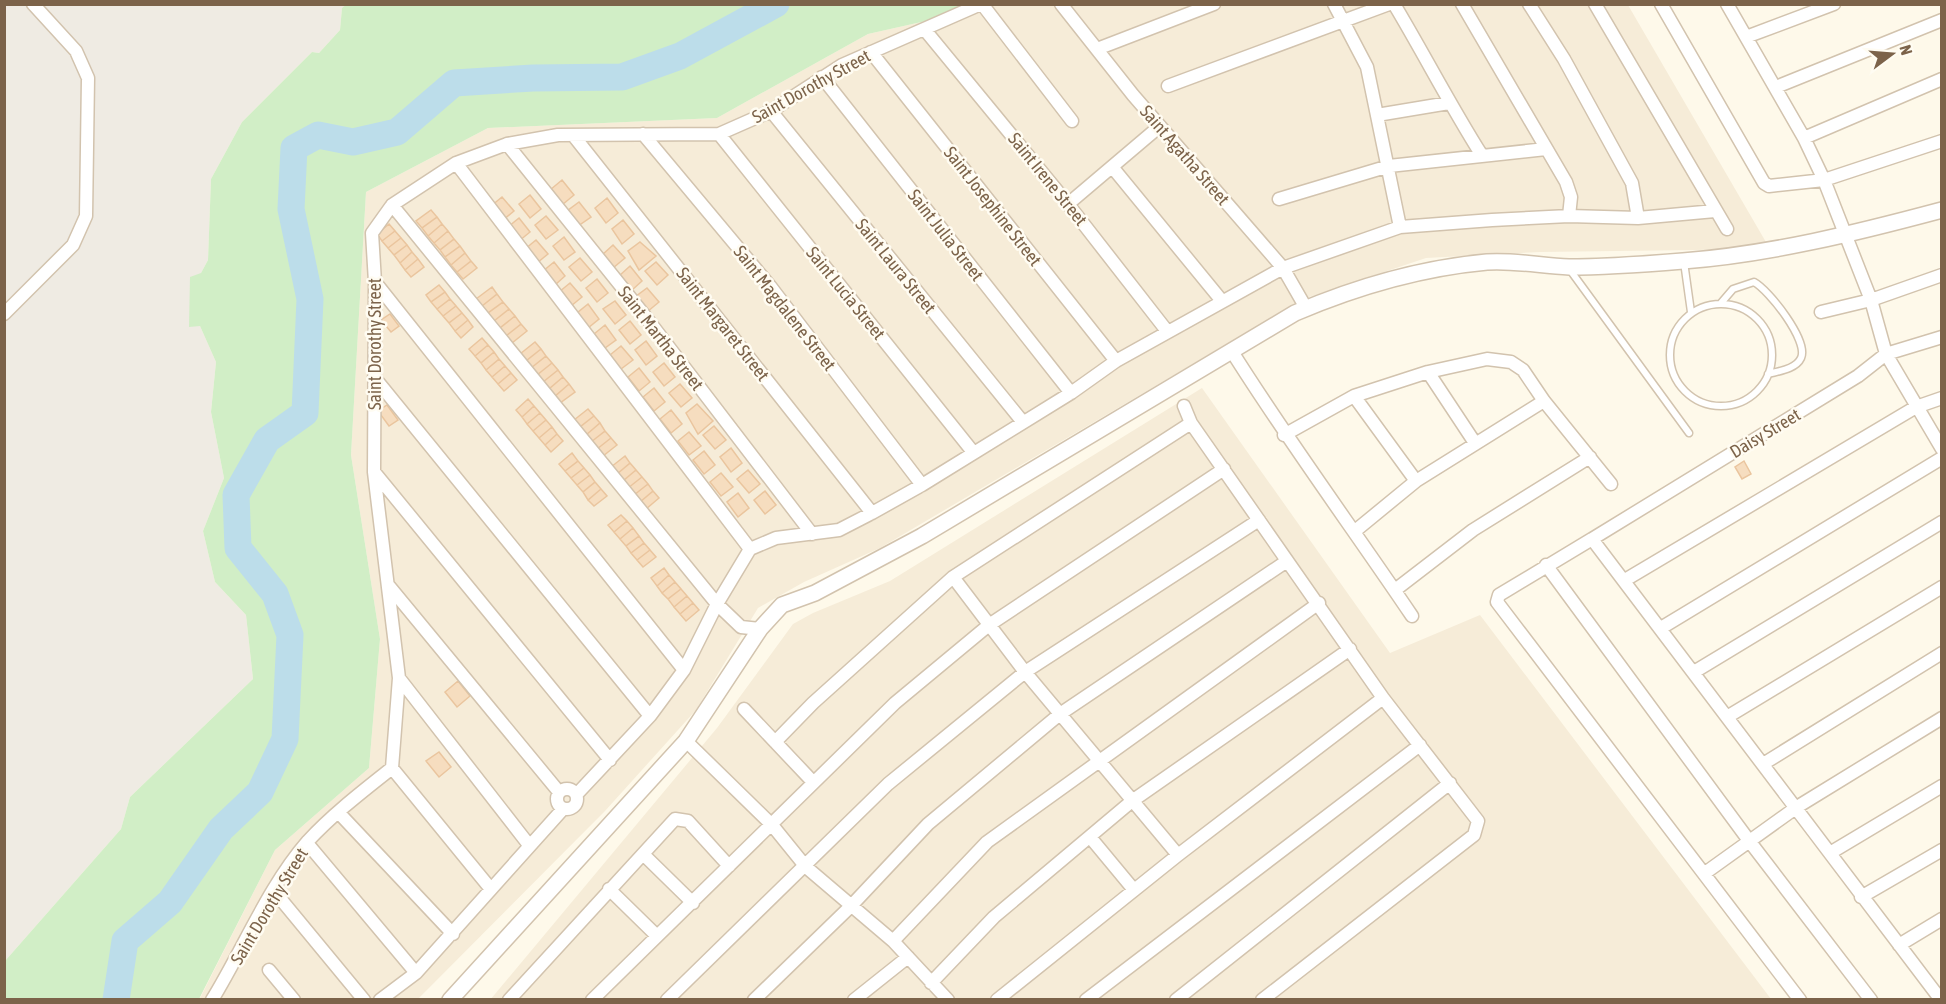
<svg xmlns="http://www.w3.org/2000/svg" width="1946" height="1004" font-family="'Asap Condensed',sans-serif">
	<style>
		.residential { fill: #f6ecd8 }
		.industrial { fill: #efebe3 }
		.green { fill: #d1eec6 }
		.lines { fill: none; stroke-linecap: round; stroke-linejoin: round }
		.river { stroke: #bcddea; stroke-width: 27 }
		.building { fill: #f6ddbf; stroke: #eac59e; stroke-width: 1.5 }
		.service-casing { stroke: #d2c3ae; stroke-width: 9 }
		.minor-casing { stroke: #d2c3ae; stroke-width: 15 }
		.tertiary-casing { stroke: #d2c3ae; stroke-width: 18 }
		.service { stroke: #fff; stroke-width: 6 }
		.minor { stroke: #fff; stroke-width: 12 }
		.tertiary { stroke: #fff; stroke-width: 15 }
		.labels { text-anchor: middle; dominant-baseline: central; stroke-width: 5; stroke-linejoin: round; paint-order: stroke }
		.street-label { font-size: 18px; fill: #7c634a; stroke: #fffcf2 }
	</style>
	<rect width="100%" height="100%" fill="#fef9ea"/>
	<path class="residential" d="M997,5H1628L1770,249L1540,252L1426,258L1303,299L880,548L804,582L758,608L696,710L605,811L418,999L199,1000L275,850L369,768L380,639L351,455L366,192L488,128L717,118L868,34Z
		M1202,388L1390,653L1480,615L1771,999L490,1000L717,728L793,624L813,613L890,581Z"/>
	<path class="industrial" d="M5,5H347L342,8L340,30L319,53L312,52L242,122L211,179L208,260L201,273L189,326H200L216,362L211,412L224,478L203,531L215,582L246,615L253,679L130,797L121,829L5,961Z"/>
	<path class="green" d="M347,4L997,5L868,34L717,118L488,128L366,192L351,455L380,639L369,768L275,850L199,999L5,1000V961L121,829L130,797L253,679L246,615L215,582L203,531L224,478L211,412L216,362L200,326L189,327L190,277L201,273L208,260L211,179L242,122L312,52L319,53L340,30L342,8Z"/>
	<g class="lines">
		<path class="river" d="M116,1000L125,941L170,902L221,829L260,792L285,739L290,635L275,594L238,548L236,495L267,440L305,413L310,299L291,209L294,148L318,135L353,142L397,132L454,83L533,78L622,77L680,56L776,4"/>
	</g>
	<path class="building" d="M562,180L574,195L562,205L550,190Z
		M530,195L541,209L530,218L519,204Z
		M502,197L514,211L503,220L491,206Z
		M607,198L618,213L606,223L595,208Z
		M579,202L591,217L578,226L567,211Z
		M431,210L437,217L422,228L416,221Z
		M546,216L558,230L546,239L535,225Z
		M437,217L442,224L428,236L422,228Z
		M519,218L530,232L519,241L508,227Z
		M623,220L634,234L622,244L612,229Z
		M389,224L395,231L382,241L377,234Z
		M442,224L448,231L434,243L428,236Z
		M395,231L401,238L388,248L382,241Z
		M448,231L454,239L440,250L434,243Z
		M564,237L575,252L564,260L553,246Z
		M401,238L407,245L394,255L388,248Z
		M454,239L460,246L445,257L440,250Z
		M536,240L548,254L537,263L525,249Z
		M640,242L656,256L639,270L628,251Z
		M407,245L412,252L400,263L394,255Z
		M613,245L625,258L613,268L602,255Z
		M460,246L465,253L451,265L445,257Z
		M412,252L418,259L405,270L400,263Z
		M465,253L471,261L457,272L451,265Z
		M580,258L592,272L581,281L569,267Z
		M418,259L424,267L411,277L405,270Z
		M471,261L477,268L463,279L457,272Z
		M554,262L565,276L555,285L543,271Z
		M656,262L668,275L657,285L645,271Z
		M630,266L642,281L631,291L619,276Z
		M597,279L608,293L597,302L586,288Z
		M570,283L582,297L571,306L559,292Z
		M439,285L445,292L431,302L426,295Z
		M492,287L497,294L482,306L476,299Z
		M647,288L659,302L647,312L635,297Z
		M445,292L450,299L437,309L431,302Z
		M497,294L503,302L488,313L482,306Z
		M450,299L456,306L443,316L437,309Z
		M615,301L626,315L615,324L603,309Z
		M503,302L509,309L494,321L488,313Z
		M588,304L599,319L588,328L577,313Z
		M456,306L462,313L449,323L443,316Z
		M509,309L515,316L500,328L494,321Z
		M462,313L468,320L455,331L449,323Z
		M390,314L399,326L391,332L381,320Z
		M515,316L521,324L506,336L500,328Z
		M468,320L473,327L461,338L455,331Z
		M630,321L641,335L630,344L619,330Z
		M521,324L527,331L512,343L506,336Z
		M605,325L616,340L605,348L594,334Z
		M482,338L488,345L475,356L469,349Z
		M646,341L657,356L646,365L635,350Z
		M535,342L541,349L526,361L520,354Z
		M488,345L494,352L481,363L475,356Z
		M621,346L633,360L621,369L610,355Z
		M541,349L546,356L531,368L526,361Z
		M494,352L499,359L486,370L481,363Z
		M546,356L552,363L537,375L531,368Z
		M499,359L505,366L492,377L486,370Z
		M552,363L558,370L543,382L537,375Z
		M664,363L675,377L664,386L653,372Z
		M505,366L511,373L498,384L492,377Z
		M639,368L650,382L639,391L628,377Z
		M558,370L563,377L549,389L543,382Z
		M511,373L517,380L504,391L498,384Z
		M563,377L569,384L554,397L549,389Z
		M569,384L575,392L560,403L554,397Z
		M680,384L692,398L681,407L669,393Z
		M654,388L665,402L654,411L643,397Z
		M528,399L534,406L522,417L516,410Z
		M697,404L713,421L698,434L686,413Z
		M387,405L398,420L389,426L378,411Z
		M534,406L540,413L527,424L522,417Z
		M588,409L594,416L580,427L574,420Z
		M671,410L682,424L671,433L660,419Z
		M540,413L546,420L533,431L527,424Z
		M594,416L600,423L586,435L580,427Z
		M546,420L552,427L539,438L533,431Z
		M600,423L605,431L591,442L586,435Z
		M714,426L726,440L715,449L703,435Z
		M552,427L557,434L545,445L539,438Z
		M605,431L611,438L597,449L591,442Z
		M689,432L701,446L689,455L678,441Z
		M557,434L563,441L551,452L545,445Z
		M611,438L617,445L603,456L597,449Z
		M731,448L742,463L731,472L720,457Z
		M704,451L715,465L704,474L693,460Z
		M572,453L578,461L565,471L559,464Z
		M625,456L630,463L617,474L611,467Z
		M578,461L584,468L571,478L565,471Z
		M1744,461L1751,474L1742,479L1735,467Z
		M630,463L636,470L623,481L617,474Z
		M584,468L590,475L577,485L571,478Z
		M636,470L642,477L628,488L623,481Z
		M748,470L760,484L749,493L737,479Z
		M721,473L733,487L721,496L710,482Z
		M590,475L595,482L583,492L577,485Z
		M642,477L648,484L634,495L628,488Z
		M595,482L601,489L588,500L583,492Z
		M648,484L653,491L640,502L634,495Z
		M601,489L607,496L594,506L588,500Z
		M653,491L659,498L646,509L640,502Z
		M765,491L776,505L765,514L754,500Z
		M738,493L749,508L738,517L727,502Z
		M621,515L627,521L614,532L608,525Z
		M627,521L633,528L620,539L614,532Z
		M633,528L639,536L626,546L620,539Z
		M639,536L644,543L631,553L626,546Z
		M644,543L650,550L637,560L631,553Z
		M650,550L656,557L643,567L637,560Z
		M664,568L669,575L657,586L651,578Z
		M669,575L675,582L662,593L657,586Z
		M675,582L681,589L668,599L662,593Z
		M681,589L687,596L674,607L668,599Z
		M687,596L693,603L680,614L674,607Z
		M693,603L699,610L686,621L680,614Z
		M458,681L470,696L457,707L445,692Z
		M439,752L451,767L439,777L426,761Z"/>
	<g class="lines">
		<defs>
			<path id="service" d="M1684,262L1691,312
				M1570,270L1689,433
				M1721,303L1733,289L1754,282C1769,290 1809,341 1801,358C1796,369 1779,371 1768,374
				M1670 355a51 51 0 1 1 102 0a51 51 0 1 1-102 0Z"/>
			<path id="minor" d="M982,4L1072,121
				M1061,4L1133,95L1283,268L1306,308
				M1334,4L1367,67L1400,227
				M1394,4C1424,54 1450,105 1481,154
				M1462,4L1566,182L1571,197L1569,216
				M1529,4L1564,59L1632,183L1638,218
				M1595,4L1727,229
				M1661,4L1764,183L1769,186L1824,180L1942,141
				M1727,4L1804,138L1824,180L1871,300L1886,354L1942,449
				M925,30L1068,204L1167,331
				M1746,37L1834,4
				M1097,49L1214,4
				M871,52L1116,361
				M822,77L1071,393
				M1168,86L1389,4
				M1776,87L1942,20
				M771,111L1022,421
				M1377,115L1449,103
				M643,134L770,286L922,485
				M719,134L973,452
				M573,135L872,513
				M1804,138L1942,79
				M507,144L645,316L812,534
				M456,163L750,549
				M1113,168L1222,301
				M1279,199L1389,166L1546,149
				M1068,204L1160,126
				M392,205L717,604L741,627L760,629
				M375,282L684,670
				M1821,312L1871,300L1942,275
				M4,314L73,245L86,216L88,78L76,51L33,4
				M1231,350C1288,441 1352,527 1412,616
				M1428,372L1475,443
				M374,377L650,716
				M1354,396L1416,481
				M1184,406L1191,423L1383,698L1478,821L1474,835L1262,1000
				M1284,435L1354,396L1428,372L1487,359L1511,362L1523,370L1544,401L1611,484
				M375,473L610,760
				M1355,531L1416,481L1544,401
				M1592,539L1858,376L1886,354L1942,337
				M1546,565L1750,842L1871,1000
				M953,577L1025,672L1178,855
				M1625,580L1916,407L1942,398
				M389,586L559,792
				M1395,590L1473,530L1590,457
				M1661,628L1942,458
				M1694,672L1942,522
				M399,678L529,845
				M744,709L813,782
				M1727,717L1942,587
				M686,741L772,825L806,867L893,941L948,1000
				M775,742L813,703L953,577L1191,423
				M1763,764L1942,653
				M392,768L490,888
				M557 799a10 10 0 1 1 20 0a10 10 0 1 1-20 0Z
				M577,794L650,716L684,670L717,604L750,549L776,538L839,530L872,513L922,485L1071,393L1116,361L1283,268L1400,227L1492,220L1569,216L1638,218L1715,211
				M338,812L453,934
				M1090,837L1134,890
				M307,843L416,973
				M1830,853L1942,786
				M644,855L693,903
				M1705,873L1797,807L1942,718
				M609,889L657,936
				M274,891L364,1000
				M1861,897L1942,850
				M893,941L987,842L1319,603
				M1899,945L1942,919
				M269,970L294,1000
				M931,983L994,917L1132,801L1350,649
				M212,1000C244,948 268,887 308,841C333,814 363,791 392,768L399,678L374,472L375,282L372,233L392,205L456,163L507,144L558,135L719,134L771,111L842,65L981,4
				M380,1000L416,973L563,809
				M509,1000L675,819L688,821L729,866
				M592,1000L895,703L989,625L1224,469
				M667,1000L888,784L1025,672L1259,520
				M754,1000L851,906L928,824L1060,714L1287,561
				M854,1000L908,957
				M997,1000L1178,855L1383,698
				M1086,1000L1420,745
				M1176,1000L1450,783
				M1800,1000L1497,602L1499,595L1592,539L1941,1000"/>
			<path id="tertiary" d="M450,1000L686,741L760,629L782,605L815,593L922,536L1295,313C1356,287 1421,268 1487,262C1515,260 1542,266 1569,267C1607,267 1646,264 1683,261C1771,254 1856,233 1942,210"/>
		</defs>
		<use href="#service" class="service-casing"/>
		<use href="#minor" class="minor-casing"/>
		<use href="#tertiary" class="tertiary-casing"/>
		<use href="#service" class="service"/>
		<use href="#minor" class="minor"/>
		<use href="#tertiary" class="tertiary"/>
	</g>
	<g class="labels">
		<g class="street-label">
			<text transform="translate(811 86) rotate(-29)">Saint Dorothy Street</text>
			<text transform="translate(1185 155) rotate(49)">Saint Agatha Street</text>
			<text transform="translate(1048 179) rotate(51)">Saint Irene Street</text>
			<text transform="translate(993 206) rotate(52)">Saint Josephine Street</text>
			<text transform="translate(946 235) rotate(52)">Saint Julia Street</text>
			<text transform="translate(896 266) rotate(51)">Saint Laura Street</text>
			<text transform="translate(846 293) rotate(51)">Saint Lucia Street</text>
			<text transform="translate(785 308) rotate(52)">Saint Magdalene Street</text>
			<text transform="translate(723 324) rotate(52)">Saint Margaret Street</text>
			<text transform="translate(661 338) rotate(52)">Saint Martha Street</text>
			<text transform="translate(374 344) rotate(-90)">Saint Dorothy Street</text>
			<text transform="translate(1765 433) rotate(-31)">Daisy Street</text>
			<text transform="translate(269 906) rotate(-59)">Saint Dorothy Street</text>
		</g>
	</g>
	<rect width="1946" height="1004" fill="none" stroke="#7c634a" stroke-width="12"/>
	<g transform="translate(1892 54) rotate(74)" stroke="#fffcf2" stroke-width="4.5" paint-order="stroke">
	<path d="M0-4.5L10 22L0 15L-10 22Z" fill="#7c634a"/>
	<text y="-9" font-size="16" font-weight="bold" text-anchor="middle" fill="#7c634a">N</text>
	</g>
</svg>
